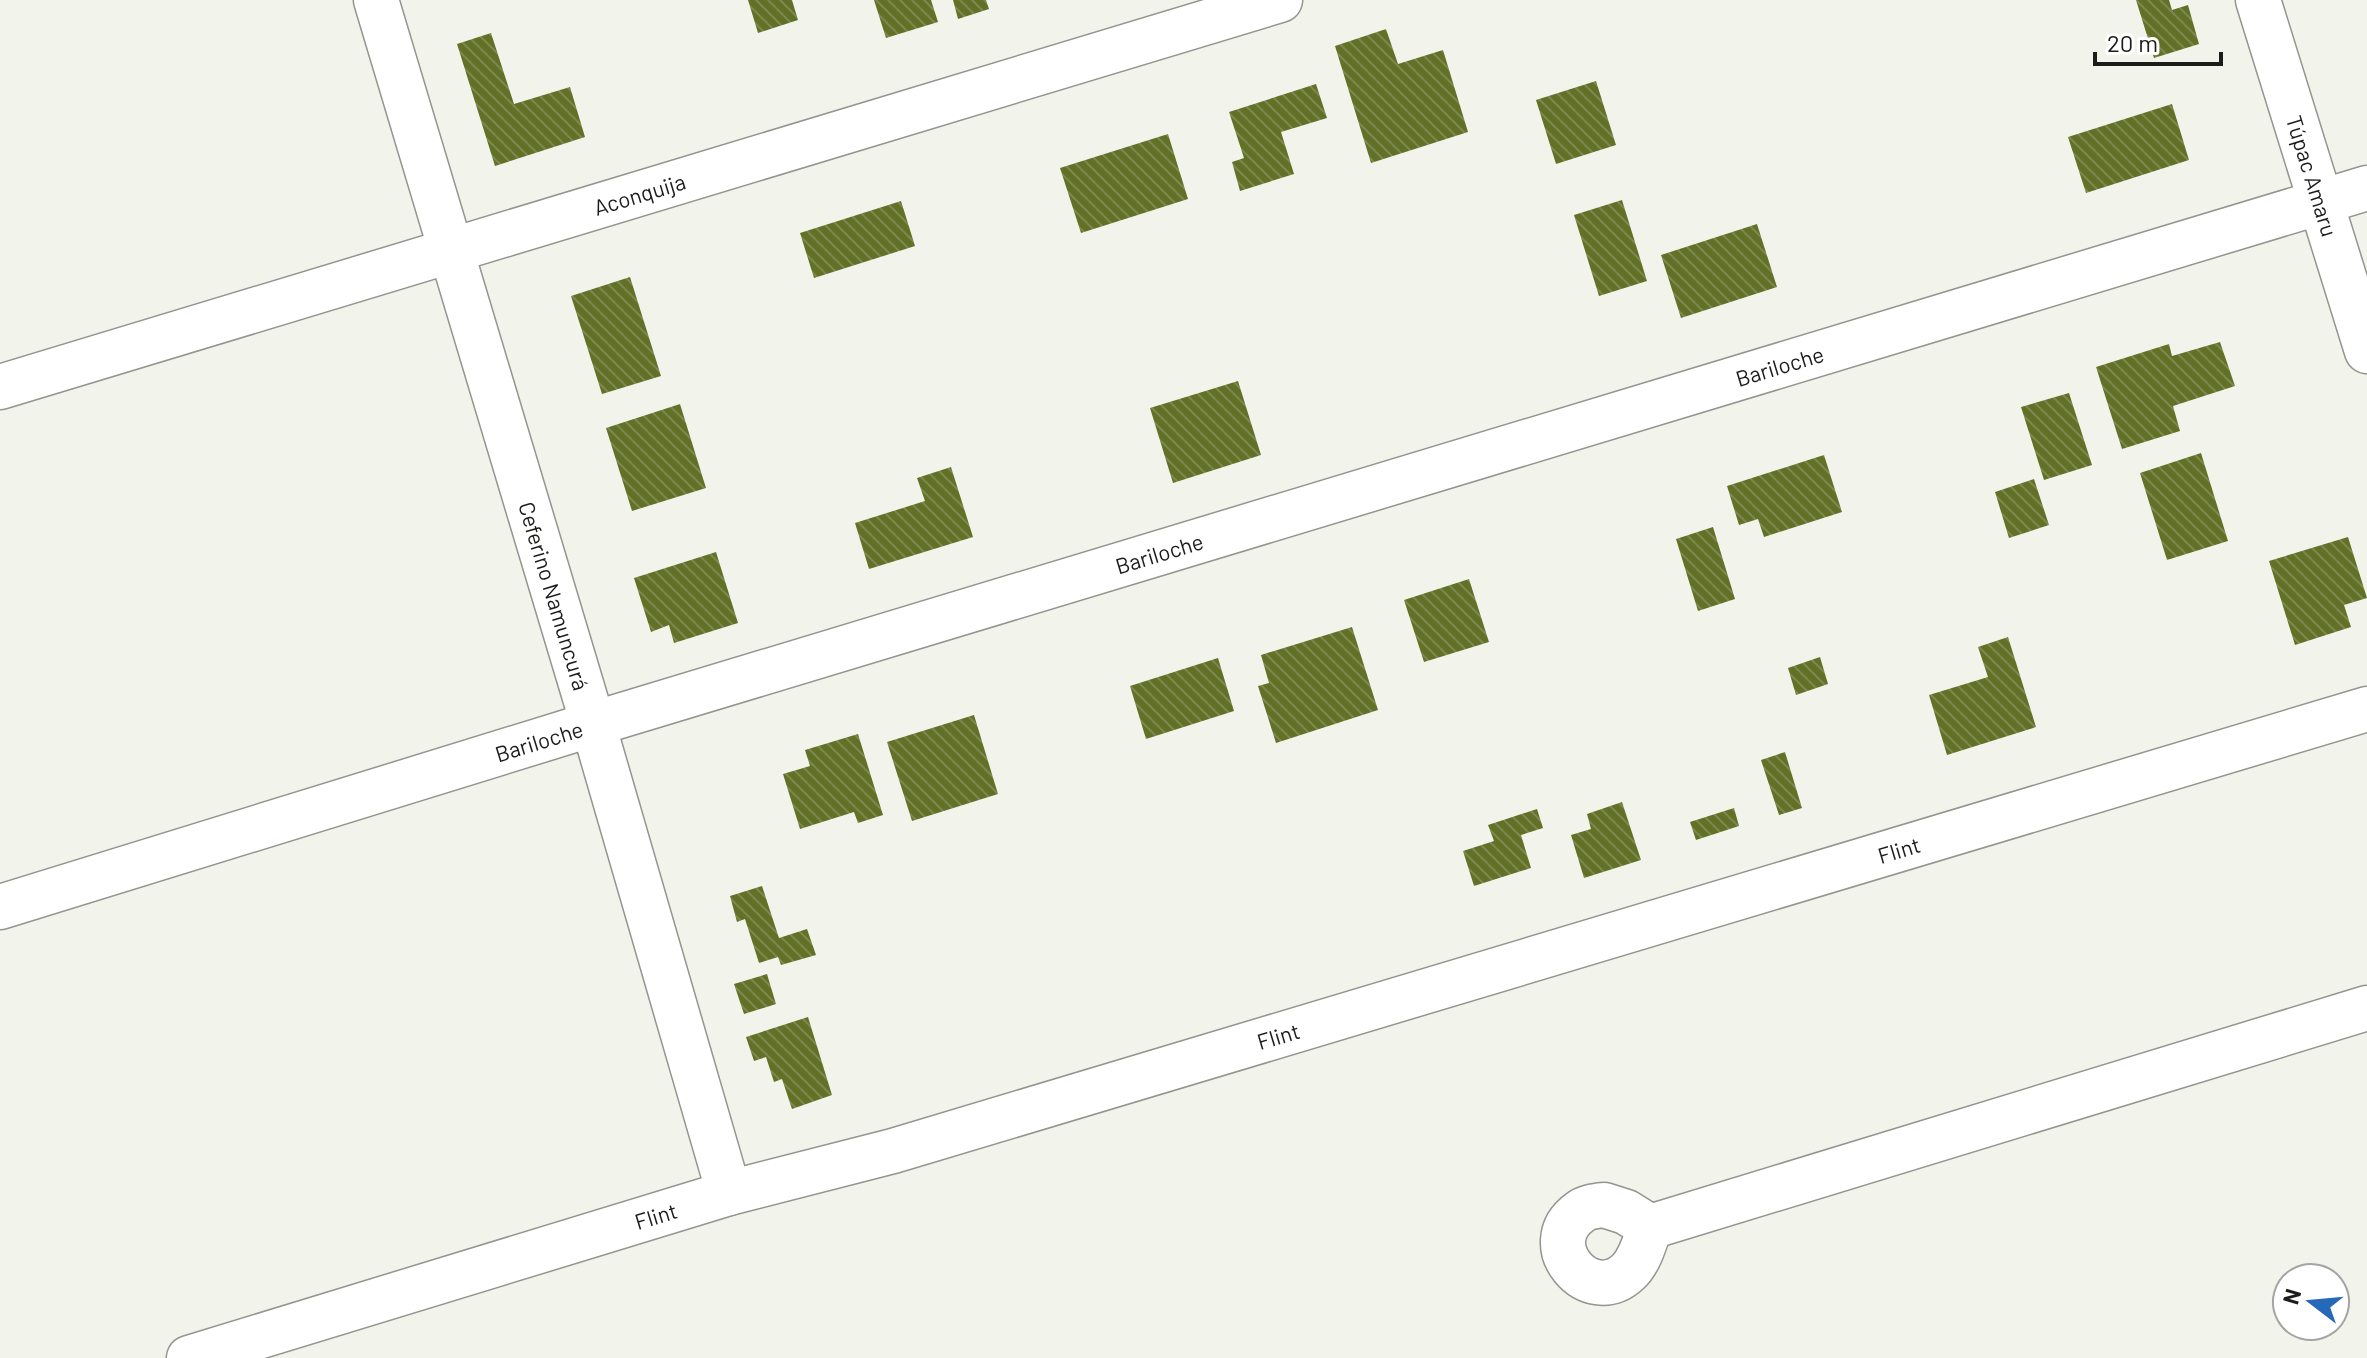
<svg xmlns="http://www.w3.org/2000/svg" width="2367" height="1358" font-family="Barlow,sans-serif">
	<style>
		.building { fill: url(#building-back-hatch) }
		.lines { fill: none; stroke-linecap: round; stroke-linejoin: round }
		.minor-casing { stroke: #93958e; stroke-width: 47 }
		.minor { stroke: #fff; stroke-width: 44 }
		.labels { text-anchor: middle; dominant-baseline: central; stroke-width: 6; stroke-linejoin: round; paint-order: stroke }
		.street-label { font-size: 22px; fill: #1c1d1a; stroke: #fff }
	</style>
	<defs>
		<pattern id="building-back-hatch" width="6" height="6" patternUnits="userSpaceOnUse" patternTransform="scale(2)"><rect width="6" height="6" fill="#627125"/><path d="M-1 5l2 2M0 0l6 6M5-1l2 2" fill="none" stroke="#7d8752"/></pattern>
	</defs>
	<rect width="100%" height="100%" fill="#f2f4ec"/>
	<path class="building" d="M748,0H792L798,20L758,33Z
		M874,0H931L938,22L886,38Z
		M953,0H986L989,9L958,19Z
		M2136,0H2169L2172,10L2188,5L2199,44L2154,58Z
		M1386,29L1398,64L1443,50L1468,132L1371,163L1335,46Z
		M491,33L514,104L570,87L585,137L495,166L457,44Z
		M1596,81L1616,145L1556,164L1536,100Z
		M1316,84L1327,118L1281,132L1294,174L1240,191L1232,162L1244,158L1229,112Z
		M2172,104L2189,160L2086,193L2068,137Z
		M1168,134L1188,199L1081,233L1060,168Z
		M1622,200L1647,281L1599,296L1574,215Z
		M901,201L915,246L814,278L800,233Z
		M1757,224L1777,287L1681,318L1661,255Z
		M630,277L661,376L602,394L571,296Z
		M2220,342L2235,386L2173,406L2180,431L2122,449L2096,367L2169,344L2172,356Z
		M1238,381L1261,455L1173,483L1150,408Z
		M2069,393L2092,465L2044,480L2021,407Z
		M680,404L706,488L632,511L606,428Z
		M2201,453L2228,541L2167,560L2140,473Z
		M1824,455L1842,512L1764,537L1758,519L1739,525L1727,486Z
		M951,467L973,537L869,569L855,523L925,501L917,478Z
		M2034,479L2049,525L2009,538L1995,492Z
		M1713,527L1735,599L1698,611L1676,539Z
		M2348,537L2367,598L2344,605L2351,627L2295,645L2269,561Z
		M716,552L738,623L674,643L669,625L651,632L634,578Z
		M1469,579L1489,642L1424,662L1404,600Z
		M1352,627L1378,710L1276,743L1258,686L1269,683L1261,655Z
		M2008,637L2036,727L1947,755L1929,695L1988,677L1978,647Z
		M1820,657L1828,684L1796,695L1788,668Z
		M1218,658L1234,711L1146,739L1130,686Z
		M974,715L998,794L912,821L887,742Z
		M858,734L883,815L858,823L854,812L800,829L783,774L810,766L805,750Z
		M1785,752L1802,808L1779,815L1761,760Z
		M1622,802L1641,860L1584,878L1571,835L1591,829L1587,814Z
		M1734,808L1739,826L1696,840L1690,822Z
		M1537,809L1543,828L1521,835L1531,868L1474,886L1463,851L1494,841L1488,825Z
		M762,886L779,938L807,929L816,955L781,965L778,957L759,963L745,919L737,922L730,896Z
		M767,974L776,1004L744,1014L734,984Z
		M808,1017L832,1095L792,1109L782,1079L774,1082L766,1057L754,1061L746,1037Z"/>
	<g class="lines">
		<defs>
			<g id="minor">
				<path id="s1" d="M376,0L593,724L729,1193"/>
				<path id="s2" d="M2258,0L2367,351"/>
				<path id="s3" d="M0,387L1280,0"/>
				<path id="s4" d="M0,907L593,724L2367,188"/>
				<path d="M1604,1205L1626,1212L1650,1227C1645,1241 1640,1261 1628,1272C1589,1308 1535,1244 1580,1212C1586,1207 1596,1206 1604,1205Z"/>
				<path d="M1650,1227L2367,1008"/>
				<path id="s5" d="M189,1358L729,1193L893,1151L2367,709"/>
			</g>
		</defs>
		<use href="#minor" class="minor-casing"/>
		<use href="#minor" class="minor"/>
	</g>
	<g class="labels">
		<g class="street-label">
			<text stroke="none"><textPath href="#s2" startOffset="184">Túpac Amaru</textPath></text>
			<text stroke="none"><textPath href="#s3" startOffset="668">Aconquija</textPath></text>
			<text stroke="none"><textPath href="#s4" startOffset="1860">Bariloche</textPath></text>
			<text stroke="none"><textPath href="#s4" startOffset="1212">Bariloche</textPath></text>
			<text stroke="none"><textPath href="#s1" startOffset="622">Ceferino Namuncurá</textPath></text>
			<text stroke="none"><textPath href="#s4" startOffset="564">Bariloche</textPath></text>
			<text stroke="none"><textPath href="#s5" startOffset="1784">Flint</textPath></text>
			<text stroke="none"><textPath href="#s5" startOffset="1136">Flint</textPath></text>
			<text stroke="none"><textPath href="#s5" startOffset="488">Flint</textPath></text>
		</g>
	</g>
	<g transform="translate(2311 1302) rotate(286)"><circle r="38" fill="#ffffff" stroke="#a4a5a3" stroke-width="2"/>
	<path d="M0-6L14 30L0 20L-14 30Z" fill="#2668b9"/>
	<text y="-12" font-size="22" font-weight="bold" text-anchor="middle" fill="#1c1d1a">N</text>
	</g>
	<path d="M2095 52v12h126v-12" fill="none" stroke="#1c1d1a" stroke-width="4"/>
	<text x="2107" y="52" font-size="24" fill="#1c1d1a" stroke="#ffffff" stroke-width="6" paint-order="stroke">20 m</text>
</svg>
